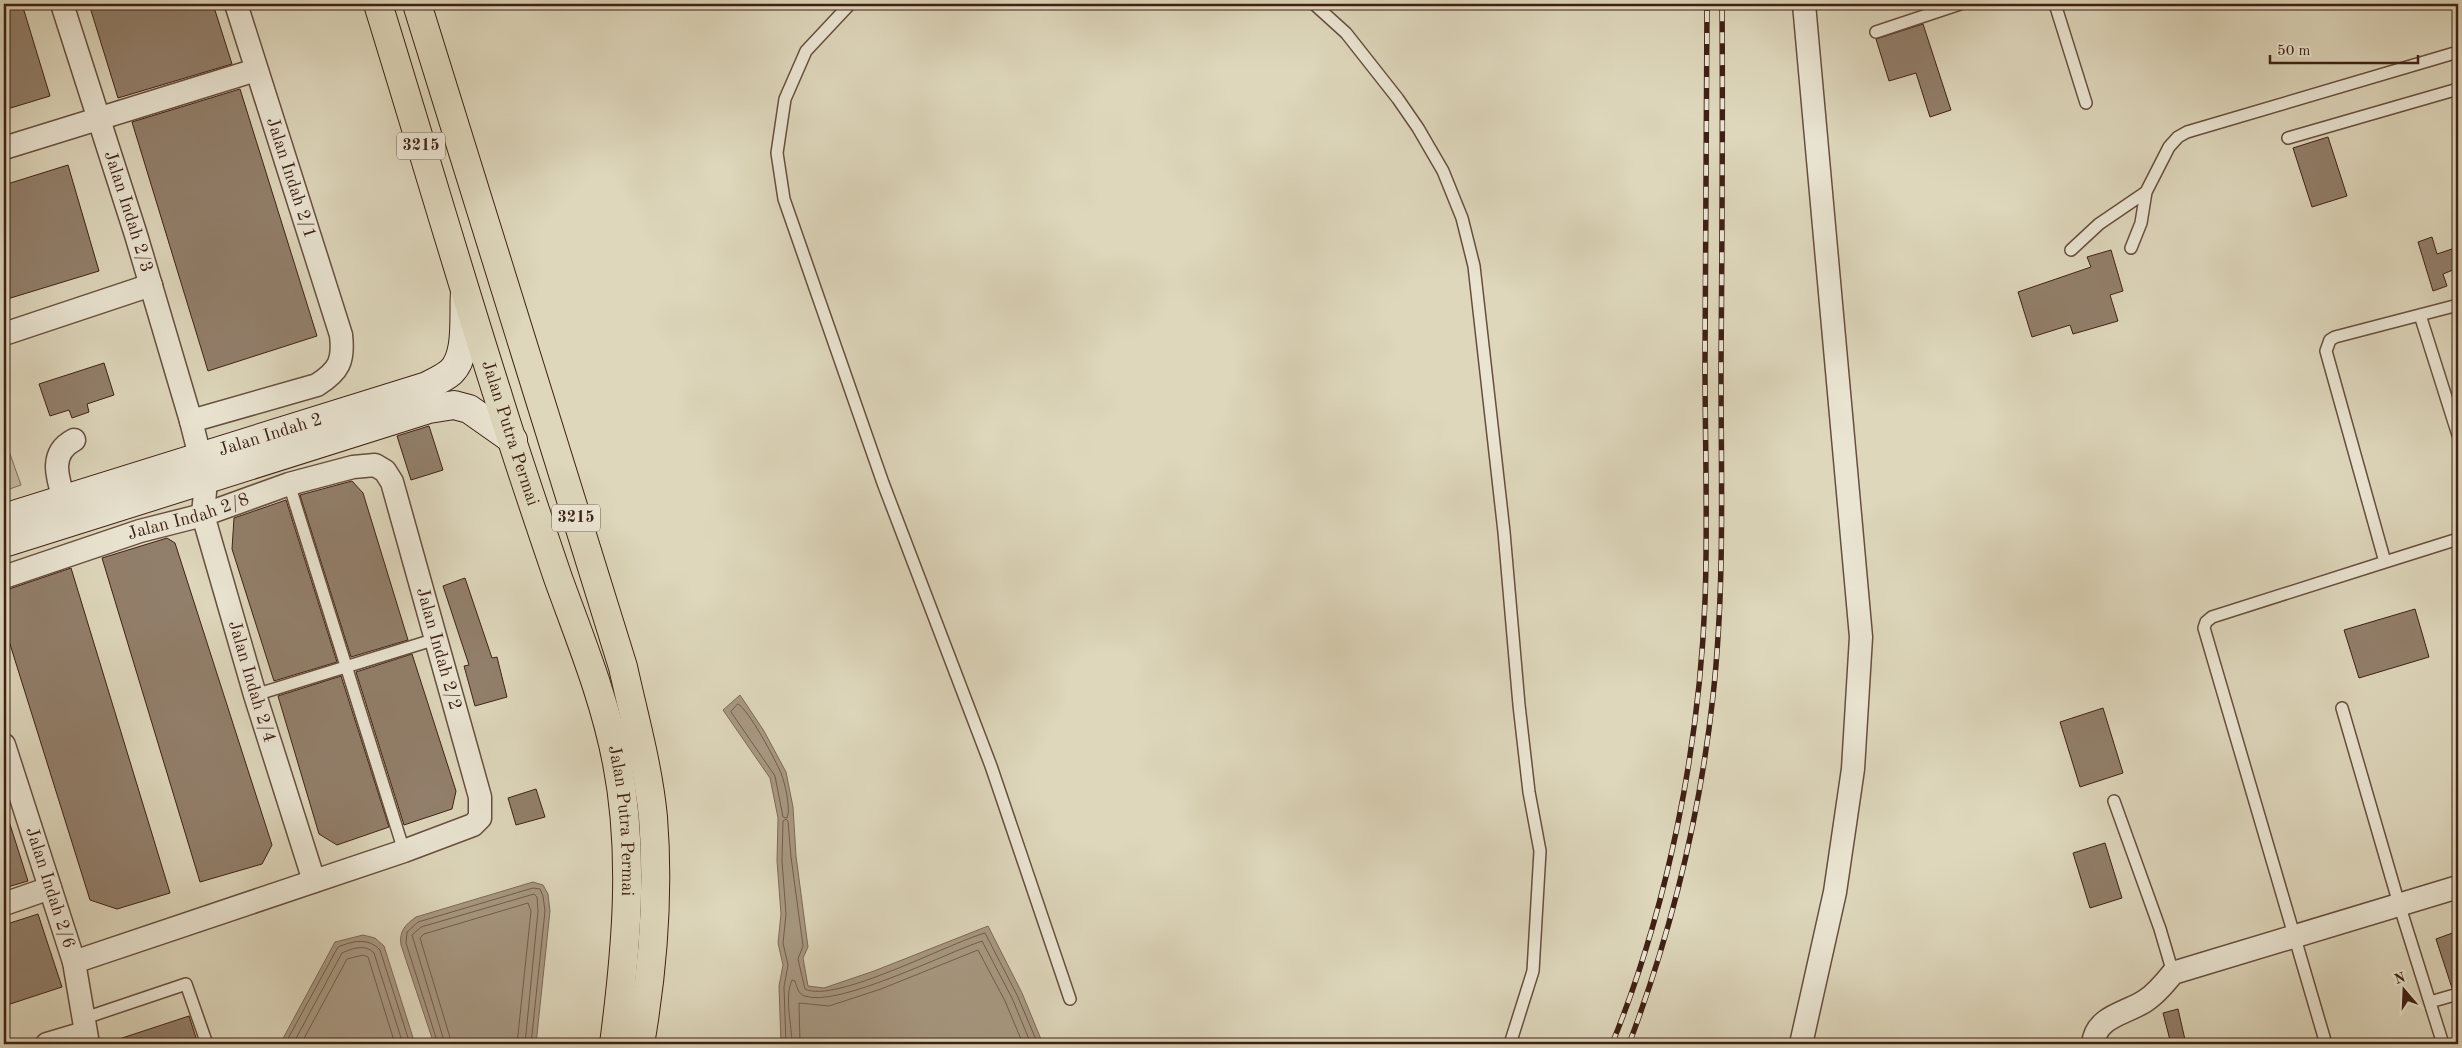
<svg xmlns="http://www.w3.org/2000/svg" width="2462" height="1048" font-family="'Old Standard TT',serif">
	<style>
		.green { fill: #c3b89f; stroke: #826c5a }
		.water { fill: #a89983; stroke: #7e6957 }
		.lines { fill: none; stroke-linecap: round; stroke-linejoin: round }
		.shore { stroke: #745c4c; stroke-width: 1 }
		.building { fill: #927f6b; stroke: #402014 }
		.lane-casing { stroke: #684e3e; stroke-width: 14 }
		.street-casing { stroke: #684e3e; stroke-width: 25 }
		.secondary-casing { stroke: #402014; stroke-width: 30 }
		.primary-casing { stroke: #402014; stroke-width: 30 }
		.lane { stroke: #eae5d3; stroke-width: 11 }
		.street { stroke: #eae5d3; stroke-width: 22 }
		.secondary { stroke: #eae5d3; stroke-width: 28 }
		.primary { stroke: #ded7bc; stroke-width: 28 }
		.rail-casing { stroke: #402014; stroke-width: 5.5 }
		.rail { stroke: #eae5d3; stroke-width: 4; stroke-dasharray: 11; stroke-linecap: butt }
		.labels { text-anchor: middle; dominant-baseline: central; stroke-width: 4; stroke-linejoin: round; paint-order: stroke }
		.shield { fill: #eae5d3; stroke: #735b4d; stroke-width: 1 }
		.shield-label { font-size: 16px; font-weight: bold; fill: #402014 }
		.street-label { font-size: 18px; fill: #402014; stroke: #eae5d3 }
	</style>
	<rect width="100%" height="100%" fill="#ded7bc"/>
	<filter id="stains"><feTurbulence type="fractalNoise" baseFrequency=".004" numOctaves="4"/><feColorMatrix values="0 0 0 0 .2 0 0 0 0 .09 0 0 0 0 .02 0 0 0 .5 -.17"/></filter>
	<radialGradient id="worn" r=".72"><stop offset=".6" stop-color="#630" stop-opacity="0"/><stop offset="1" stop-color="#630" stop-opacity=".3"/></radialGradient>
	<path class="green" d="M4,437L21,485L4,491Z"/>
	<path class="water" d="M740,695L764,731L786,772L793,807L796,856L808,947L803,958L808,986L824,988L874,971L988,926L1022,993L1043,1044H781L779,986L783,965L778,943L781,914L777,861L778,818L770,778L723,710Z
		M533,882L543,885L548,894L550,911L536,1044H434L401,945C399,931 405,925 416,917Z
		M363,935L375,938L384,946L415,1044H280L335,942Z"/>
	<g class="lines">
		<path class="shore" d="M738,704C749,710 775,759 781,773C785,783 791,809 787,818L783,817L775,776L731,712Z
			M285,1044L338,947C353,941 368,937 380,950L410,1044
			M293,1044L342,953C353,948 366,944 374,953L403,1044
			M301,1044L347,959L363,955L368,957L395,1044
			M438,1044L406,943L407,932L418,922L533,888L540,889L543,896L545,911L531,1044
			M445,1044L412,935L421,927L534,894L537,897L538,911L525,1044
			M452,1044L420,938L424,934L528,903L531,911L517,1044
			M786,1044L784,987L788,965L783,943L786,914L782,861L783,821L786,819L788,821L791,857L803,946L798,959L805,989C835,1004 949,943 985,933L1017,995L1038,1044
			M792,1044C792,1025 784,998 792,980L795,981C797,987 798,994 805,996C837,1008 946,953 982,941L1012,998L1031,1044
			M800,1044L799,1003L829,1006L881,989L978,950L1005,1001L1023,1044"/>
	</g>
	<path class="building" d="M17,4H22L50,96L4,110V8Z
		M89,4H213L232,64L118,98Z
		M1923,24L1951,110L1930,117L1916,73L1889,81L1876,39Z
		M240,89L317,336L208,371L132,122Z
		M2328,137L2347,196L2312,207L2293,148Z
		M68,165L99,271L4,300V185Z
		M2432,237L2437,254L2458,247V268L2443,274L2447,286L2433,291L2418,242Z
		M2111,250L2123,291L2110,295L2118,321L2073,334L2070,325L2032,337L2018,292L2091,267L2087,257Z
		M104,363L114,395L87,404L89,412L72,418L69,410L50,416L39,384Z
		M429,426L443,470L411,480L397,436Z
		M352,481L363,493L408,640L351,657L300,495Z
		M286,500L337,662L274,681L232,549L234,518Z
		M167,538L175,543L272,845L262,864L200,882L102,558Z
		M71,568L170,893L117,909L90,900L4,625L6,590Z
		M465,578L492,658L497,657L507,697L475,706L464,666L469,665L443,586Z
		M2415,609L2429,657L2359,678L2344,630Z
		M412,654L456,791L452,809L404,825L356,672Z
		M341,676L389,827L337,845L319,834L278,696Z
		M2103,708L2123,773L2080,787L2060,722Z
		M536,789L545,817L516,825L508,798Z
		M4,815H7L28,881L4,888Z
		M2105,843L2122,898L2090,908L2073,853Z
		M38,914L62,987L4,1006V925Z
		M2458,931V987L2452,988L2436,939Z
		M2178,1009L2186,1044H2171L2163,1013Z
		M189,1016L198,1044H113V1041Z"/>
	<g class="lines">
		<defs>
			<path id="lane" d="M850,4L806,51L785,99L777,153L784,199L883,483L991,766L1070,999
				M1314,4L1346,33L1398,99L1418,128L1443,171L1462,218L1474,266L1504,532L1519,705L1529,792L1540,851L1533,971L1510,1044
				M2055,4L2086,103
				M1876,32L1960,4
				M2288,138L2458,89
				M2131,248L2141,223L2146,192
				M2071,250L2099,224L2146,192L2169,147L2178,137L2187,132L2458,52
				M2458,305L2335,337L2330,340L2326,351L2385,562L2458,539
				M2420,315L2458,435
				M289,484L404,851
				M255,695L436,639
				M2342,708L2399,904L2443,1044
				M2114,801L2160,929L2173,973
				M2430,1002L2458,994
				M85,1018L186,984L207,1044
				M2326,1044L2204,628L2206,622L2212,617L2385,562"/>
			<g id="street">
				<path id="s1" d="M62,4L136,235L191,421L206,480L203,515L255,695L314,881"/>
				<path d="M4,148L256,70"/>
				<path d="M4,334L151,285"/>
				<path d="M191,421L317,385C339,371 344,361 341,335L236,4"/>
				<path d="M64,499C57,477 49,453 74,440"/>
				<path id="s2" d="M4,577L140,531L203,515L289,484L353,467L375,465L385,471L392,482L480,797V818L473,825L404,851L74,962"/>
				<path id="s3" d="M4,745L74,962L88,1044"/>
				<path d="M4,904L50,888"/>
				<path d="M47,1044L84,1033"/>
				<path d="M1801,1044L1835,892L1853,769L1861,637L1804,4"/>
				<path d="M2093,1044C2096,1016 2125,1014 2145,1001C2156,994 2165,983 2173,973L2458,887"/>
			</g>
			<g id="secondary">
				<path id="s4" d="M4,518L427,386C435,382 444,378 451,372C469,355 463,315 465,292"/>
				<path d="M4,543L429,409L454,405L469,409L513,440"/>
			</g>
			<g id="primary">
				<path id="s5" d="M378,4C418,133 456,264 497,393C516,455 537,516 558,578C580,639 605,699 617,763C635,855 626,952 614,1044"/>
				<path d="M417,4L623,667C634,717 648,766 653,817C659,893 653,969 640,1044"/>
			</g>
		</defs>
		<use href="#lane" class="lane-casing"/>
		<use href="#street" class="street-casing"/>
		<use href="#secondary" class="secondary-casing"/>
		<use href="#primary" class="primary-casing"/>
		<use href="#lane" class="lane"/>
		<use href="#street" class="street"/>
		<use href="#secondary" class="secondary"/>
		<use href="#primary" class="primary"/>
		<defs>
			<path id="rail" d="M1612,1044C1668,907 1699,749 1705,601C1708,522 1705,443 1705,363C1705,243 1707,124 1707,4
				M1629,1044C1671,933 1700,815 1713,696C1725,587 1721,478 1721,368C1722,247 1723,125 1722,4"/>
		</defs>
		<use href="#rail" class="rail-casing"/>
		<use href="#rail" class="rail"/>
	</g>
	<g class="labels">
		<g class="shield">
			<rect x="397" y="132.5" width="48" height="27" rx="4"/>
			<rect x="552" y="504.5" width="48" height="27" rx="4"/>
		</g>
		<g class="shield-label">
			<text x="421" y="146">3215</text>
			<text x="576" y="518">3215</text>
		</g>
		<g class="street-label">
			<text transform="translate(291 178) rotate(72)">Jalan Indah 2/1</text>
			<text stroke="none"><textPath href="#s1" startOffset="218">Jalan Indah 2/3</textPath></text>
			<text stroke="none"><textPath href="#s5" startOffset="449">Jalan Putra Permai</textPath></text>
			<text stroke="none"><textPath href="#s4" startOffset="279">Jalan Indah 2</textPath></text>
			<text stroke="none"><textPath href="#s2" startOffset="194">Jalan Indah 2/8</textPath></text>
			<text stroke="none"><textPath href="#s2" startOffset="586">Jalan Indah 2/2</textPath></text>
			<text stroke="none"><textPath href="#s1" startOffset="706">Jalan Indah 2/4</textPath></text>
			<text stroke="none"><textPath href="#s5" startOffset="854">Jalan Putra Permai</textPath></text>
			<text stroke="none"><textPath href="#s3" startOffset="150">Jalan Indah 2/6</textPath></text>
		</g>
	</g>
	<rect width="2462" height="1048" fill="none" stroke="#ded7bc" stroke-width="20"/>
	<rect x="5" y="5" width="2452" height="1038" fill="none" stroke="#402014" stroke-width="2.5"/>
	<rect x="10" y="10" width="2442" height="1028" fill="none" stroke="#402014"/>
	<g transform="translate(2404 990) rotate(341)" stroke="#eae5d3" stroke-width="4" paint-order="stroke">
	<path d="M0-4L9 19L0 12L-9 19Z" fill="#402014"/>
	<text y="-8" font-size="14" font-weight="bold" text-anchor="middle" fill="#402014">N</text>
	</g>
	<path d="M2270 55v8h148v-8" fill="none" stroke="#402014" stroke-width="2.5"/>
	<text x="2277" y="55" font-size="15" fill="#402014" stroke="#eae5d3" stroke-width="4" paint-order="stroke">50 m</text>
	<rect width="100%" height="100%" filter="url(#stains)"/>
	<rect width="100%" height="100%" fill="url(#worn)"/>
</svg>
